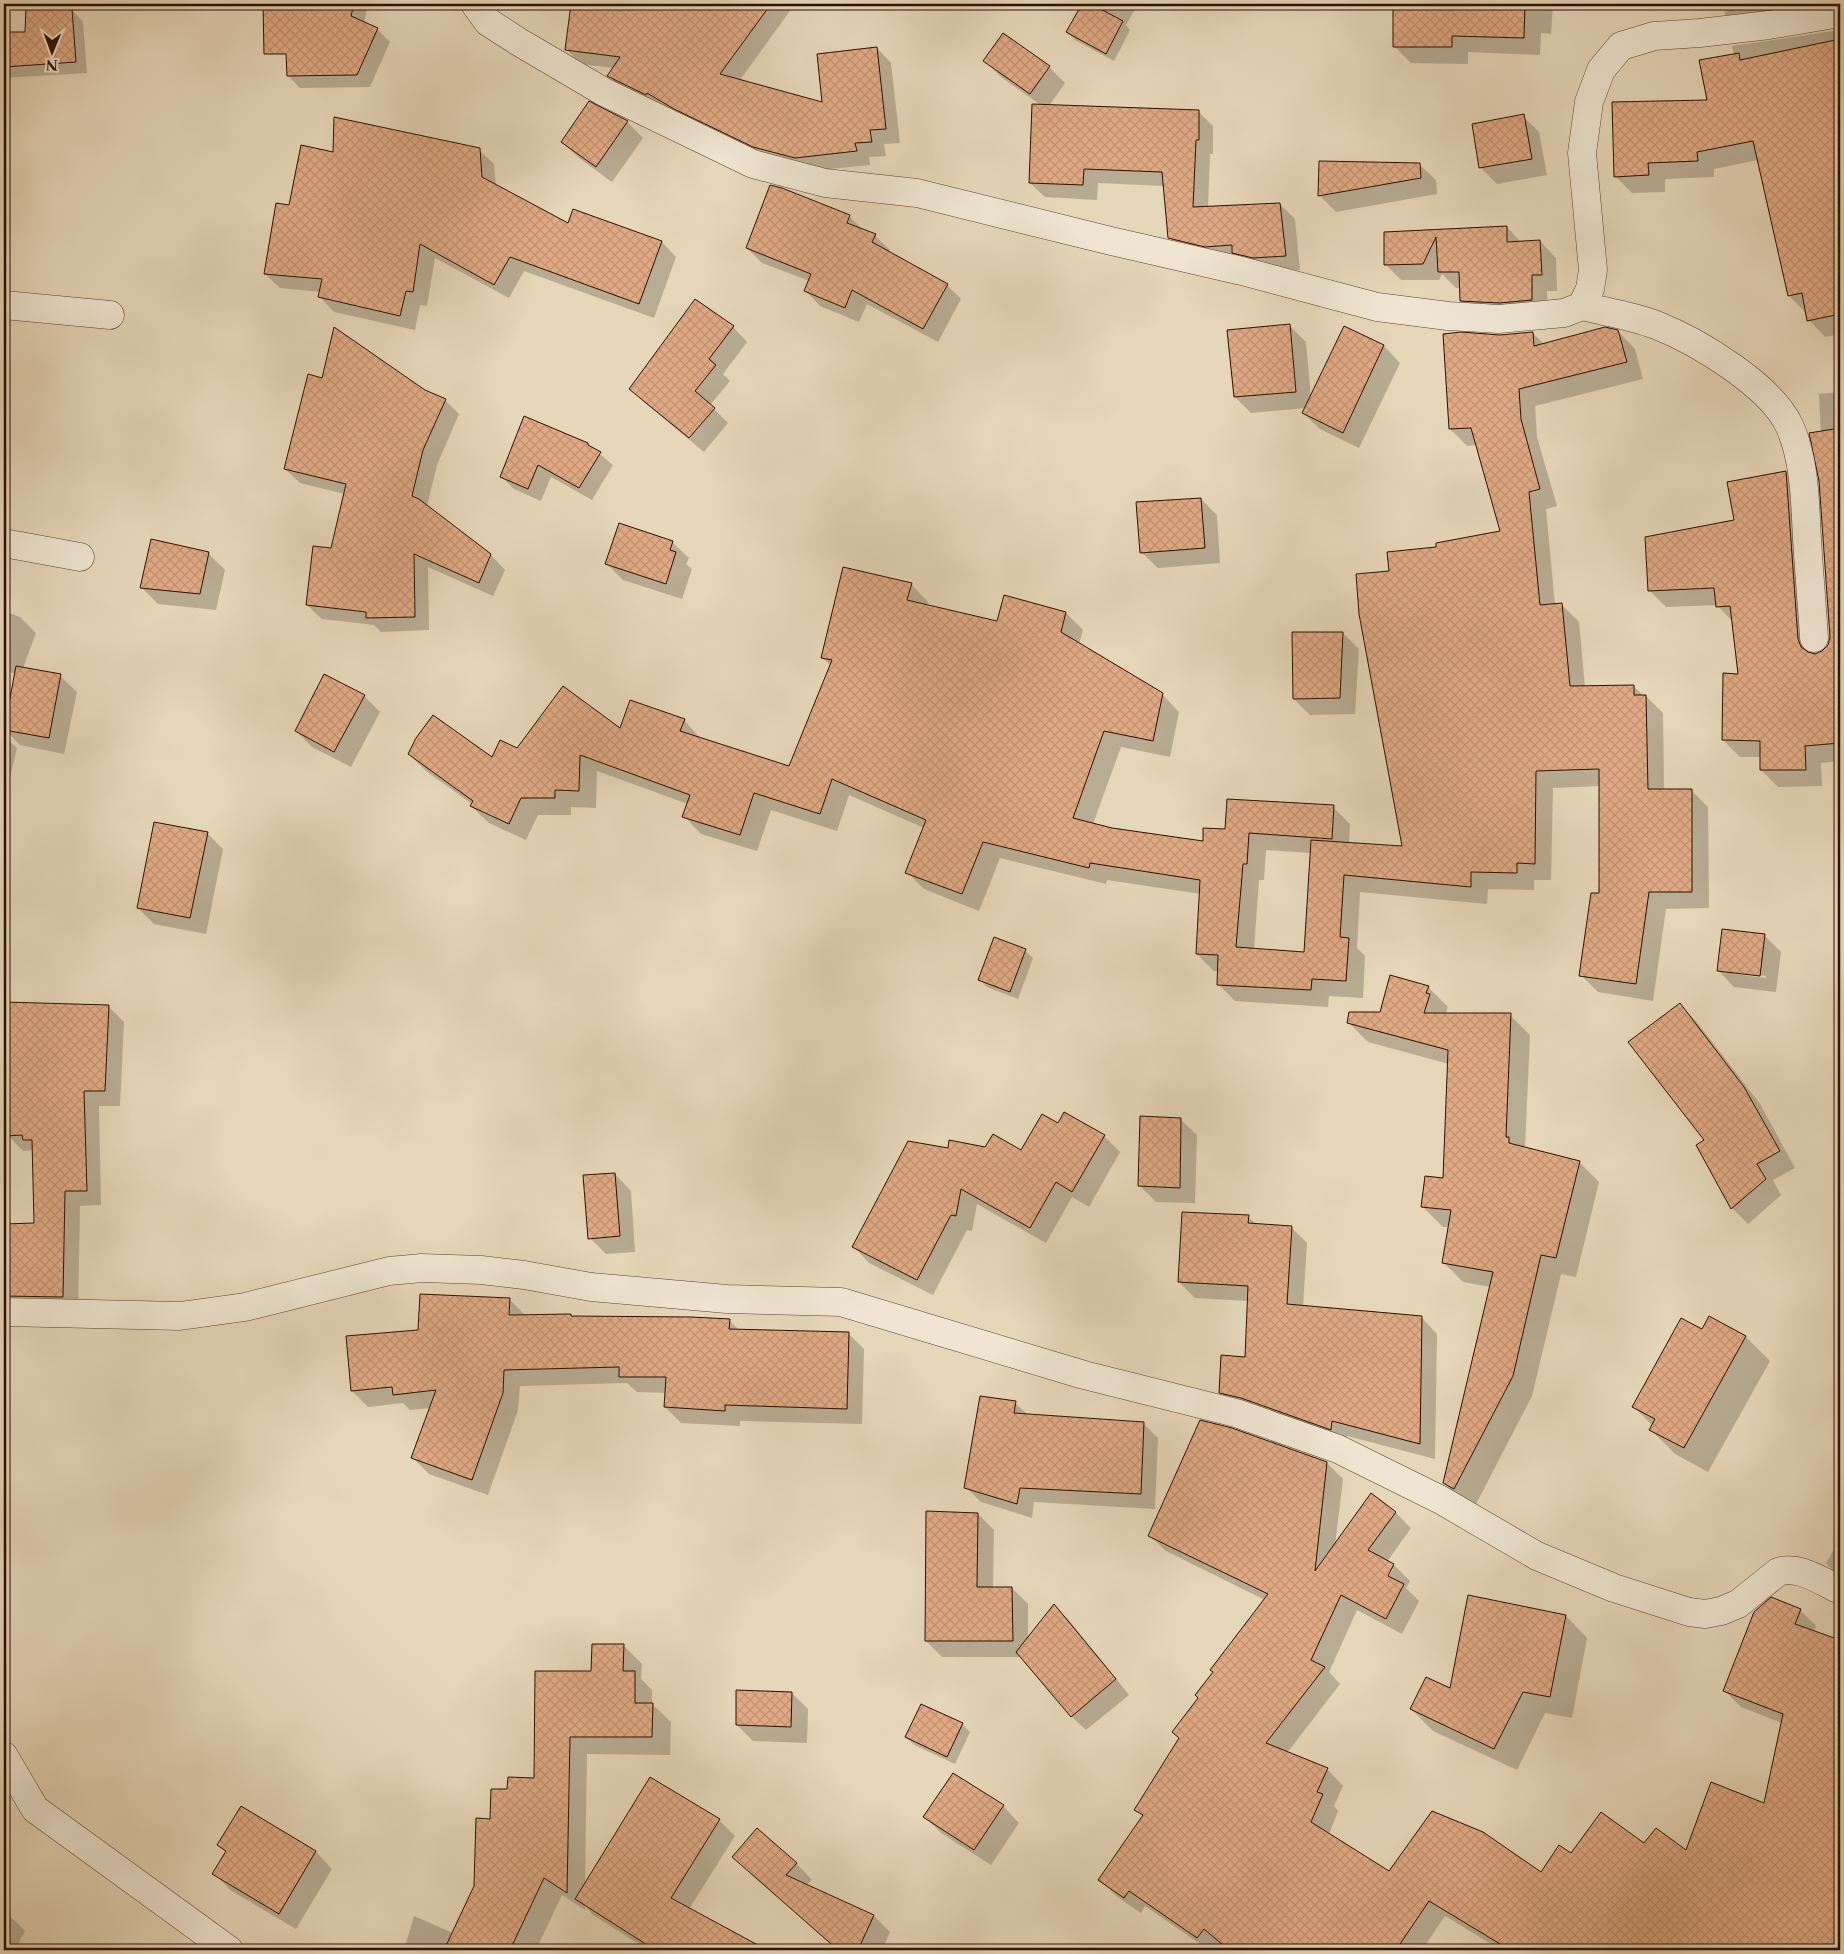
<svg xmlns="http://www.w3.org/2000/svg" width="1844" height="1954" font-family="'Libre Caslon Text',serif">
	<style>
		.shadow { fill: #0003; fill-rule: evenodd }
		.building { fill: url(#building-cross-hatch); stroke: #2b0f00 }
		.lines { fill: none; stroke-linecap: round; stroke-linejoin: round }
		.street-casing { stroke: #5a412e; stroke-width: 29 }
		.street { stroke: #efe5d2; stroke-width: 28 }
	</style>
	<defs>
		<pattern id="building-cross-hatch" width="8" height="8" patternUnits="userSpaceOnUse" patternTransform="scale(1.25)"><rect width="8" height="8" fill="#e1aa85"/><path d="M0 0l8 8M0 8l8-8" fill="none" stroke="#c19171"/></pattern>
	</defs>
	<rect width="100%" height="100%" fill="#e6d7ba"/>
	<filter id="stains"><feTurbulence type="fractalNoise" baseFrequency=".004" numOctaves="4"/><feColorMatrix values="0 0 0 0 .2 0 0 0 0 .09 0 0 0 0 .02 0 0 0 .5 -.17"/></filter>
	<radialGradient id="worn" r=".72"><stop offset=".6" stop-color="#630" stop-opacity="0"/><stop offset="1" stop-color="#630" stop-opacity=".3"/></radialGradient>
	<path class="shadow" d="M27,4H67L68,10H72L83,22L87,73L4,78V33H26Z
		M297,4H368L364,23L377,29L390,42L370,87L300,88L288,76L291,37Z
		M572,4H795L740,80L823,104L877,48L891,63L900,143L884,144L886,156L869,157L870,165L810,171L769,161L623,90L609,76L614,68L581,64L566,49Z
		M1079,4H1138L1126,25L1130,30L1114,61L1075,40L1067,32L1082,5Z
		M1294,4H1315L1296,6Z
		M1395,4H1553L1551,34L1541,33L1540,55L1468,52V64L1411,63L1394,46Z
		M1723,4H1840L1742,31L1725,14Z
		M1840,30V334L1825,337L1809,320L1806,313L1789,296L1758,160L1714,169V177L1665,179V192L1632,193L1615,176L1708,101L1734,55L1732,46Z
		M985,61L1049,67L1065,83L1049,106L1198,111L1213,126V154H1210L1208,208L1280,204L1295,219L1300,270L1268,272L1184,252L1169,237L1165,186L1098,183L1097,200L1045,197L1030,183L1042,106L1001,77Z
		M1523,116L1539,132L1547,175L1497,184L1481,168L1473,125Z
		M627,122L643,138L612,182L579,158L562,142Z
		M479,150L494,164L496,186L568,225L574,210L662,242L676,257L654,318L524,271L509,298L435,258L427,306L420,305L415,330L334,312L320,297L321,292L280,288L265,274L290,207L334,153Z
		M1320,162L1419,164L1436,180L1437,194L1336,212L1320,196Z
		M849,216L864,231L875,236L890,250L889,253L947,285L961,299L938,342L867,304L859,322L820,306L806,291L810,281L762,263L747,248Z
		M1507,227L1521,242L1540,241L1556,258L1557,291H1547L1548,316L1477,317L1461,301V288H1456L1442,274L1439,280H1401L1385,264V234Z
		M1290,326L1306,342L1311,398L1345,328L1384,346L1400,363L1359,448L1320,429L1303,413L1306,408L1251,413L1235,397Z
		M733,327L747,342L723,374L730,381L710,405L728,423L704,452L645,403L631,389Z
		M1618,331L1635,349L1643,379L1535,406L1537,437L1557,506L1546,509L1555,605H1562L1579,622L1585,687L1633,686L1644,696H1646L1663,713L1664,790H1691L1708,807L1709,908L1666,909L1653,1001L1598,992L1581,975L1600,894V786L1553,788L1551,880H1534V890L1488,889L1487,904L1360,892L1357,948L1365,956L1363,998L1329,996L1328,1007L1235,1001L1218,984L1219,971H1214L1197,954L1201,894L1107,880L1106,884L1000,858L979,911L924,889L907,872L924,828L849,795L837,831L771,810L757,851L701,834L684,816L688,804L597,771L596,808L571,807V815H538L526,840L489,823L471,806L472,804L426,771L409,754L492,759L517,749L620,730L684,720L701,739L790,768L831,666L822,657L911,584L928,602L927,606L998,622L1005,596L1066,613L1083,630L1079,644L1162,694L1179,712L1170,757L1121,747L1093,824L1112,829L1204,843L1226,830L1333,807L1350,824L1349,844L1403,847L1390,572L1438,548L1502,532L1477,445L1467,446L1450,429L1500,336L1533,333L1545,345ZM1266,850L1311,853L1305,953L1254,949L1259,880H1264Z
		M323,379L424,391L445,400L459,414L437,465L427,506L491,555L505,570L493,596L428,567L429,630L381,632L374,625L322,619L307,605L332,550L345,494L300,483L285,469Z
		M1840,392V761L1821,763L1822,786L1778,787L1761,770V757H1740L1723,740L1740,675L1733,622L1717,605L1666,607L1649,590L1735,521L1786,472L1802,489L1815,655L1824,652L1829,645L1830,625L1819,394Z
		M588,444L613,465L592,500L551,477L541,501L514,489L501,476Z
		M1201,499L1217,515L1220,563L1158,568L1141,552Z
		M672,542L689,558L686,564L692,569L682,599L623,580L607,564Z
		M208,553L225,570L216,610L158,604L142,588Z
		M4,611L20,617L36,633L23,668L60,676L77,692L64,754L20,745L4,729L15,674L4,669Z
		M1343,633L1359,649L1355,714L1310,715L1294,699Z
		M364,696L380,712L351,767L312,747L296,731Z
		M4,736L17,748L7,790L4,789Z
		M207,833L223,849L206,934L154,924L138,908Z
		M1765,936L1781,952L1776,992L1734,987L1718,970ZM1734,972L1766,976V978L1734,974Z
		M1025,951L1033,958L1018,999L987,987L980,980Z
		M1428,987L1448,1007L1446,1012L1448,1014L1510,1015L1530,1035L1525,1149L1579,1162L1599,1182L1576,1277L1561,1274L1532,1396L1474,1508L1464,1503L1444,1483L1491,1287L1463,1282L1443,1262L1449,1227H1443L1423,1207L1444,1179L1449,1064L1368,1042L1348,1022L1381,1014Z
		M4,1003H32L34,1004L109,1007L124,1022L120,1106H99L101,1205L80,1206L78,1312L4,1306V1225H35L34,1150L23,1151L8,1135L6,1073H4Z
		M1680,1005L1696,1021L1760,1104L1795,1168L1773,1180L1781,1195L1748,1224L1732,1208L1706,1140Z
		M1180,1119L1197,1135L1195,1203L1156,1202L1140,1186Z
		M1059,1125L1104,1136L1120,1152L1089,1207L1072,1197L1046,1243L977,1204L972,1231L967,1230L933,1295L869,1263L854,1247L949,1150L986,1148L1021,1152Z
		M615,1174L631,1191L635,1252L606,1254L590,1238Z
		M1248,1217L1257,1225L1291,1227L1307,1243L1303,1307L1422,1318L1437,1334L1435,1459L1347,1436L1346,1445L1236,1408L1220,1392L1246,1358L1249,1301L1195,1298L1179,1282Z
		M509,1299L526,1316L571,1315L573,1318L729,1320L739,1330L848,1333L864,1349L862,1424L740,1421V1426L681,1423L665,1407L666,1393L637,1392L627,1383L520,1386L518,1410L488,1495L429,1474L413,1458L431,1408L410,1410L403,1403L368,1407L352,1391L419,1331Z
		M1709,1318L1746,1337L1770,1361L1708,1472L1675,1454L1651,1430L1653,1426L1634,1407L1702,1330Z
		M1015,1403L1028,1415L1143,1423L1158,1438L1155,1509L1034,1502L1032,1518L981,1502L966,1487Z
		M1327,1463L1343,1479L1335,1545L1395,1512L1411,1528L1387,1562L1394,1565L1410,1581L1406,1588L1419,1601L1402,1634L1357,1610L1329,1672L1340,1684L1287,1753L1327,1769L1343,1786L1334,1806L1338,1811L1329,1834L1389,1873L1542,1874L1571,1854L1644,1845L1686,1852L1765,1804L1782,1723L1741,1707L1725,1691L1800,1610L1816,1626L1814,1632L1840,1642V1950H1501L1445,1916L1422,1950H1227L1220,1944L1216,1950H1209L1145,1906L1141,1913L1116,1896L1100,1880L1144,1817L1136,1810L1180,1739L1173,1732L1199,1698L1265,1600L1166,1551L1149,1535ZM1390,1569H1393L1386,1582Z
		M978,1514L994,1530L993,1588H1012L1028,1604V1639L1054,1606L1069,1620L1129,1695L1086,1730L1071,1716L1022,1657H942L926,1641Z
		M1840,1539V1578L1826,1563Z
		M1566,1616L1587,1638L1572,1718L1545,1713L1517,1770L1433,1731L1411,1709L1451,1690Z
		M623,1645L642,1664L641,1679L652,1690V1704L671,1722L670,1755L587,1754L585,1885L719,1820L735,1836L689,1909L741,1937L754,1950H648L593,1915L585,1906V1910L562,1895L536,1950H404L414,1916L453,1933L476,1887L491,1820L509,1791L535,1780L593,1672Z
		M792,1693L808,1709L807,1743L753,1741L737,1725Z
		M922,1706L962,1724L970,1732L955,1764L914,1745L906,1737Z
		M1003,1806L1019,1823L991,1865L941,1833L925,1817Z
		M241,1808L316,1852L332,1869L296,1929L230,1890L214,1873L226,1853L218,1845Z
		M733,1857L796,1863L812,1880L806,1886L874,1916L890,1932L882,1950H837Z
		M4,1912L9,1915L25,1931L15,1950H4Z"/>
	<path class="building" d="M263,4H354L351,16L378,28L357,75L287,76L286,54H264Z
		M571,4H771L720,74L822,102L817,54L877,47L886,129L870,130L872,142L855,143L857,151L795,158L753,147L674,109L647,93L646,95L607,76L620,57L565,50Z
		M1082,4H1091L1123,21L1106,54L1066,32Z
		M1393,4H1525L1524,38L1452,36V47H1393Z
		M26,7L72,9L76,62L4,67V32H25Z
		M1003,33L1050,66L1030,94L983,61Z
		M1840,39V314L1807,321L1802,293L1788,296L1753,141L1697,152L1698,161L1648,163L1649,175L1614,177L1612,102L1707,100L1699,60L1739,53L1740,60Z
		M589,101L628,121L596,167L561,142Z
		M1032,104L1199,110V140H1196L1193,207L1280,203L1286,256L1253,258L1232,253V245L1205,247L1168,238L1162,172L1084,169L1083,185L1029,183Z
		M1524,114L1532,159L1479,168L1472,124Z
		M334,117L480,148L482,177L568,223L573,209L662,241L639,304L510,257L494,285L420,244L413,292L406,291L400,316L318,297L322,279L264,274L276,203L289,205L301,145L333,152Z
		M1319,161L1420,163L1421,178L1318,196Z
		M770,185L782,188L850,215L847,223L876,234L872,242L948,284L923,329L852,290L845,308L804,291L811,274L746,248Z
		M1507,226V242L1540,240L1542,275H1532V300L1499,303L1460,301L1459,272H1438L1436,237L1423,264L1384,265V232Z
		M695,299L734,326L709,359L716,365L695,391L715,408L689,438L629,389Z
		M1290,324L1296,392L1234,397L1227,330Z
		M1344,326L1384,345L1343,433L1302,413Z
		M334,327L425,390L446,399L423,450L412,496L419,499L491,554L479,583L414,554L415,617L366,618V612L306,605L313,546L331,548L346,484L284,469L308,374L322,378Z
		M1605,327L1618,330L1627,362L1519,389L1521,419L1540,489L1529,492L1540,605L1562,603L1570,686L1634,685V695H1646L1648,789H1692V892H1649L1636,984L1579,976L1591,893H1599V769L1536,771L1535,864L1517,863V873L1471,872V887L1344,875L1340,937L1349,938L1346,981L1312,979L1311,990L1217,985L1218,955L1196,954L1200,880L1090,863L1089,868L983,842L962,894L905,873L926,820L832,779L820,814L754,793L740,835L682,817L690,795L580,755L579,791L555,790V798H521L509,824L470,806L473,801L408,754L416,738L433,715L492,757L500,740L517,748L563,686L620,728L630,700L685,719L680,731L789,766L832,660L821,658L843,567L912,583L907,600L997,621L1004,595L1066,612L1061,632L1163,693L1153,741L1104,731L1073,818L1112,828L1203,841V828L1225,829L1227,799L1334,805L1332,839L1249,833L1247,864H1243L1236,947L1304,952L1311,840L1402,846L1359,614L1356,574L1389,571L1387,552L1436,547V543L1500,531L1471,428L1449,429L1443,334L1461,332L1500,335L1533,332L1534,346Z
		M524,416L588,443V445L601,452L579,488L538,465L528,489L500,477Z
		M1840,428V743L1805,746L1806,770H1760V741L1722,740L1723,673L1738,674L1730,606L1716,607L1714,588L1648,591L1645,537L1734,520L1727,482L1786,471L1798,639L1801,647L1808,652L1815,654L1822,651L1828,645L1830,637L1819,481L1809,433Z
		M1201,498L1205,548L1140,553L1136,502Z
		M619,523L673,541L670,550L676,552L666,584L605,564Z
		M151,539L209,552L200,594L140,588Z
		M1292,632H1343L1340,698L1293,699Z
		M16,666L61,674L49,738L4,730Z
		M324,674L365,695L334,752L295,731Z
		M154,822L208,832L190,918L137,908Z
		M1722,929L1765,934L1760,976L1717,971Z
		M994,937L1026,949L1010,992L978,980Z
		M1390,975L1429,986L1426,993L1430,994L1424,1013H1511L1506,1137H1509V1143L1580,1161L1556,1258L1541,1255L1513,1376L1454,1489L1443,1483L1493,1272L1442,1263L1451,1210L1421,1207L1425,1176L1443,1178L1448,1050L1347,1023L1349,1012H1380Z
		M4,1002L109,1005L105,1091H84L87,1191H65L63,1297L4,1296V1224L34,1223L32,1140H23L22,1135L6,1136Z
		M1680,1003L1744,1087L1780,1151L1757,1164L1766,1179L1731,1209L1696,1145L1704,1140L1628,1042Z
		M1064,1112L1105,1135L1072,1192L1056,1182L1030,1228L961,1189L956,1216L951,1215L917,1280L852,1247L908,1141L948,1148L949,1140L985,1147L993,1134L1021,1150L1042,1114L1058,1123Z
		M1140,1116L1181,1118L1180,1188L1138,1186Z
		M615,1173L620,1236L588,1239L583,1175Z
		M1182,1212L1249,1215L1248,1223L1292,1226L1287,1304L1422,1316L1420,1444L1332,1421L1331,1430L1241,1398L1219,1393L1221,1355L1245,1357L1248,1286L1178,1282Z
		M420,1294L510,1298L509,1315L571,1314V1316L691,1317L730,1319L729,1329L849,1332L847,1409L725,1405V1411L664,1407L666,1377H619V1367L504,1370L503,1393L472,1480L411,1458L436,1390L393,1395L392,1387L351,1391L346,1336L418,1330Z
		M1709,1316L1746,1336L1684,1448L1649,1430L1655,1419L1632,1407L1681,1318L1702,1329Z
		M980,1396L1016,1401L1014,1413L1144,1422L1141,1494L1020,1488L1017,1504L964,1488Z
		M1200,1420L1232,1428L1327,1462L1315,1571L1371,1493L1396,1512L1368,1550L1394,1564L1388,1576L1404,1584L1386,1619L1341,1595L1311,1660L1325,1667L1266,1743L1328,1768L1317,1792L1323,1794L1311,1822L1389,1871L1432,1811L1483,1832L1541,1872L1559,1845L1571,1853L1601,1812L1644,1843L1656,1828L1686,1850L1711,1782L1764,1803L1783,1714L1723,1691L1754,1612L1771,1597L1801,1609L1795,1624L1840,1640V1950H1510L1429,1901L1396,1950H1229L1204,1929L1197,1938L1129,1891L1124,1898L1098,1880L1143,1815L1134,1810L1179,1738L1172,1732L1198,1698L1195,1695L1213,1672L1210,1670L1268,1594L1148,1536Z
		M926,1511L978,1513L977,1587H1012L1013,1641H925Z
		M1468,1595L1566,1615L1550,1697L1523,1692L1494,1749L1410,1709L1426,1677L1450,1688Z
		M1054,1604L1116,1679L1071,1717L1016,1652Z
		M592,1644H624L623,1671H635V1703H653L652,1737H570L567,1893L544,1878L510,1950H444L474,1886L476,1818L490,1819L491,1789H507L508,1777L534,1778L535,1671H591Z
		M736,1690L792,1692L791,1727L736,1725Z
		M921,1704L963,1723L947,1757L905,1737Z
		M953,1773L1004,1805L974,1850L923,1817Z
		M650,1777L720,1819L671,1898L767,1950H655L575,1899Z
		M241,1806L316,1851L279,1914L212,1874L226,1851L217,1845Z
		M757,1828L797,1863L786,1875L874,1915L858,1950H838L732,1857Z"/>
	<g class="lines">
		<defs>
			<path id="street" d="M475,4L488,22L519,42L604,92L753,164L825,183L917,193L1111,241L1242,271L1377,307L1448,316L1499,319L1564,313L1582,306L1590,289L1593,270L1582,153L1589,102L1601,70L1621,46L1654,36L1700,33L1769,25L1840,13
				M4,305L110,315
				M1582,306C1606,312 1633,316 1656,325C1697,341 1772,386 1790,427C1805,462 1805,502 1807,539C1809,572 1812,605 1814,638
				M4,543L80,557
				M4,1312L180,1316L245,1307L389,1271L422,1268L481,1270L524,1275L591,1287L727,1299L841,1302L1084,1375L1236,1413L1338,1449L1441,1500L1537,1556L1614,1588L1689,1612L1705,1614L1721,1611L1738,1604L1778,1572C1799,1565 1821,1581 1840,1590
				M4,1756L35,1809L229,1950"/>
		</defs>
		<use href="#street" class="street-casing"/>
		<use href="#street" class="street"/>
	</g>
	<rect width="1844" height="1954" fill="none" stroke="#e6d7ba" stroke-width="20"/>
	<rect x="5" y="5" width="1834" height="1944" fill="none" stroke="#2b0f00" stroke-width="2.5"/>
	<rect x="10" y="10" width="1824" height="1934" fill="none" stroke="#2b0f00"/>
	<g transform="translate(52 52) rotate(181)" stroke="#efe5d2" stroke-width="4" paint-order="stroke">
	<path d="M0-4L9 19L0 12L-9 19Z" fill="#2b0f00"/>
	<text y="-8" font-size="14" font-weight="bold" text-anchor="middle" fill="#2b0f00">N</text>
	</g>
	<rect width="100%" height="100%" filter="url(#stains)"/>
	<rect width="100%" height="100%" fill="url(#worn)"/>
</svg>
